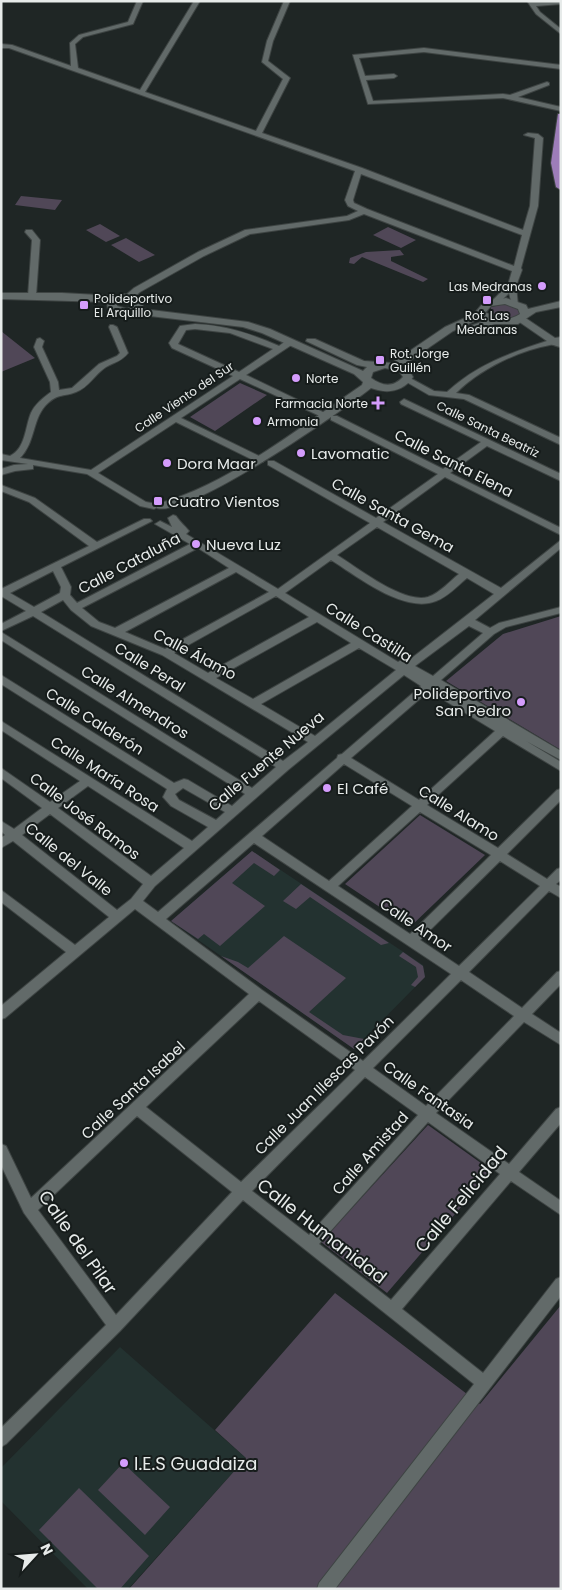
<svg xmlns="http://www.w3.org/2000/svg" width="562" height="1590" font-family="Poppins,sans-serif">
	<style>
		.built { fill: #233230 }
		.green { fill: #504757 }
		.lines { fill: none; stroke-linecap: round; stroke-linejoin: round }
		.minor-casing { stroke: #3e4443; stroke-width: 2 }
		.tertiary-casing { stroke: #3e4443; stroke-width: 2 }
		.primary-casing { stroke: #3e4443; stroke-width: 2 }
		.minor { fill: #626a69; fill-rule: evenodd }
		.tertiary { fill: #626a69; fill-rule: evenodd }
		.primary { fill: #9d7db9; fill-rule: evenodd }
		.poi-dot { fill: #d49cfc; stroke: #161c1b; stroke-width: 2 }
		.labels { text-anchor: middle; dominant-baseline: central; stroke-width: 4; stroke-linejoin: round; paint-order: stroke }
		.far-poi-label { font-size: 12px; fill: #e7ebea; stroke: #161c1b; text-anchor: start }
		.far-street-label { font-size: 12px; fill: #e7ebea; stroke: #161c1b }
		.poi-label { font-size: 15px; fill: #e7ebea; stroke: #161c1b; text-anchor: start }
		.street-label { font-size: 15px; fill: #e7ebea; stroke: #161c1b }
		.near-street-label { font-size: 18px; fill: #e7ebea; stroke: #161c1b }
		.near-poi-label { font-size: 18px; fill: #e7ebea; stroke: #161c1b; text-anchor: start }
	</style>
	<rect width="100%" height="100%" fill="#1f2625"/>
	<path class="built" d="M252,851L423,965L425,977L354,1049L171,921Z
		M120,1347L246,1458L128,1589H88L1,1501V1468Z"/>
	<path class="green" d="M21,196L62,200L55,210L15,205Z
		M100,224L120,236L106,242L86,230Z
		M388,227L416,240L401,248L373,235Z
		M126,238L155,255L139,262L111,245Z
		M400,250L404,255L391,257V261L428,279L423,282L362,257L354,264L349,263L350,258L366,252Z
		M505,304L519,309V316L509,320L491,314V307Z
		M1,331L35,358L1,372Z
		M240,383L267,395L215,431L190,417Z
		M561,616V750L446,681L503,634Z
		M420,815L485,855L410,927L345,884Z
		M252,851L280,870L274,876L254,863L232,883L265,906L220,946L204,934L198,939L171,921Z
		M301,884L389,943L381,945L310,897L296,909L283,901Z
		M284,936L346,978L309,1012L343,1035L364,1039L354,1049L221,956L238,962L248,968Z
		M403,952L423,966L425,977L415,987L411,985L418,977L416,967L399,956Z
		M428,1125L492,1171L387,1293L321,1242Z
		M335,1293L480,1404L561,1305V1589H129L246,1458L215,1430Z
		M123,1463L170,1507L145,1535L98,1490Z
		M79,1488L149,1556L120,1589H98L39,1530Z"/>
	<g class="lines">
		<defs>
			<path id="minor" d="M137,1H143L133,24L83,37L75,44L78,68L140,90L194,1H200L145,92L256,131L283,79L262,62L267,41L284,1H290L273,41L268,61L290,78L262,133L362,168L523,230L530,206L535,138L524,135L528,133L538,134L543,138L538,206L521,268L522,270L516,286L518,305H512L509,293L499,303L492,301L508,285L512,271L364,214L349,220L250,234L204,256L140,292L132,299H126V295L134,288L198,252L245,230L347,216L358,211L348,206L345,200L355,171L9,48H1V44L12,45L71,66L70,43L79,35L128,22ZM361,174L522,235L514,266L367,209L354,203L353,200Z
				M527,1H561V4L536,6L540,12L561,29V34L536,14Z
				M424,48L561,65V69L424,52L359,58L365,76L394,74L397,76L394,78L366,80L373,101L503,94L510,95L547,82L549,83V85L518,97L561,107V111L503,98L368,104L353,55Z
				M26,230H32L40,240L36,296L32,298L28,296L32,240L25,232Z
				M518,317H524L555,338L561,337V347C556,347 554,344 550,345C517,351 479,370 456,393L469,395L561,438V445L464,399L429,395L403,380L407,377L410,378L434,391L447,392C476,365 510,353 547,341L518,321Z
				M195,324C225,325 252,334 279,346L287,340H293V344L246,375L329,415L328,417H322L240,379L181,418L263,458V462H257L176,422L98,473L146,502L157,504L159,506L154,509L140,506L87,474L33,465V469L15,471L1,475V469L14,465L28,464L1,460V454L10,456C26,448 25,427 31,413C35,404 43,398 51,392L50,382L34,347L37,339L40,338L44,341L42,347L58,382L59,390L72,388L99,364L117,356L120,353L109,327L110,325H113L117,327L128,353C122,361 115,362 106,367C95,374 88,388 76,392C64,397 59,393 48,403C32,417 36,442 20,458L91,470L233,376L172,348L169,343L180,326ZM195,329L230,333L273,349L239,372L178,344L186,330Z
				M404,399L561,474V481L487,446L450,473L561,528V535L445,477L383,522L501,588L561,540V548L475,620L490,628L499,623L561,607V613L506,627L494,634L441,680L561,751V760L526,741L561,762V771L503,736L427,805L498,848L557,790L561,789V800L507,854L547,879L557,869L561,868V880L556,884L561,887V898L549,891L469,972L522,1008L557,972L561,971V984L532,1014L561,1033V1045L524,1022L436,1113L509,1164L556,1109L561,1107V1123L519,1172L561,1201V1215L511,1181L402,1309L483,1373L556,1279L561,1277V1296L335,1589H317L319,1583L474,1384L243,1200L120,1331L6,1444L1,1447V1428L106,1325L24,1213L1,1165V1144L6,1146L31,1198L249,994L135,909L5,1018L1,1019V1006L66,952L1,902V890L75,945L109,917L13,841L1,848V838L5,835L1,831V821L14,829L42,808L1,778V768L50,802L80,781L1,730V721L192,841L208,827L171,806L163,797L167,789L1,684V675L174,783L184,779L188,780L232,806L245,794L1,640V632L252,788L276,767L33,616L1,631V624L26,611L1,596V589L89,546L29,502L1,491V485L35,498L97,542L144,519H150L152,521L61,567L71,587L70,595L77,603L190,544L155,524L160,521L172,527L168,518L173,515L176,516C181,523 184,525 189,531L186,534L278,589L370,523L268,465V461H274L376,518L438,474L331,420V416H337L443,469L481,442L401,404L400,402ZM377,527L459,574C450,581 440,593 428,597C403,604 358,568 337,555ZM198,548L229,568L115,628L99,622L82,608ZM331,560C357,576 404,614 436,601C448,597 457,586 467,578L494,594L408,661L403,659L398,662L285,593ZM53,571L61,587L60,593L34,607L10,593ZM236,572L269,592L165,649L125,632ZM276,596L309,617L208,673L174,653ZM63,600L71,610L91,626L162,655L308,742L283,761L41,612ZM317,622L351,643L253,699L216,678ZM469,626L483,633L433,676L415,666ZM359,648L396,670L315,736L261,704ZM404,675L421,686L342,754L338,755L337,758L158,912L143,901L155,886L288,770ZM429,691L495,731L419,800L351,758ZM344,764L412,806L329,881L262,836ZM88,786L184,848L151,876L58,808ZM183,788L225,812L216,820L179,800L175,794ZM420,812L491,855L410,934L338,886ZM50,814L143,884L131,899L117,910L22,835ZM254,843L451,974L363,1061L262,990L166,919ZM500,861L540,886L459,966L420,940ZM461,980L514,1016L426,1106L373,1068ZM259,1001L355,1070L241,1182L146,1107ZM365,1077L418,1115L309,1235L252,1191ZM137,1116L232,1192L116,1315L38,1210ZM428,1122L500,1174L391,1300L319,1244Z"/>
			<path id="tertiary" d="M1,293H62L117,296L124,294L142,299L143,309L248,322L270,329L363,371L367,367L357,365L306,341L307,339H315L364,361L392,363L445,327L474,314L484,302L506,298L526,305L528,309L561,301V307L536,312L518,324H495L467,332L462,329L487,320L483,317L453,331L402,366L407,367L413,377C403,392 387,394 371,388C341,412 190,517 157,508V504C229,485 301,426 362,385L363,382L354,374L262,333L243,327L133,314L128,315L108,310L107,302L1,299ZM125,300L133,303L134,306L127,309L117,306V303ZM505,304L518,309L520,314C503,324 501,315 485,313L491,306ZM385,368L399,371L403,377C393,388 382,386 371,378L373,372Z"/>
			<path id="primary" d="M558,114H561V190L556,187L551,163Z"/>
		</defs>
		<use href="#minor" class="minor-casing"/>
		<use href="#tertiary" class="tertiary-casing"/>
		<use href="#primary" class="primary-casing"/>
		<use href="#minor" class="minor"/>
		<use href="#tertiary" class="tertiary"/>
		<use href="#primary" class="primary"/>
	</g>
	<g class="poi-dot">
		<circle cx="542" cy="286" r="5"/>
		<rect x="482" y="295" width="10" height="10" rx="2.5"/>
		<rect x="79" y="300" width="10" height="10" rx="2.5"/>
		<rect x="375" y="355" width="10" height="10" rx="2.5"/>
		<circle cx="296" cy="378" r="5"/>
		<path d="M375.5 395.5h5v5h5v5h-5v5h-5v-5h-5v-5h5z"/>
		<circle cx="257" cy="421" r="5"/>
		<circle cx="301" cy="453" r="5"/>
		<circle cx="167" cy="463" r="5"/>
		<rect x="153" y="496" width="10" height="10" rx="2.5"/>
		<circle cx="196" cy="544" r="5"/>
		<circle cx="521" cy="702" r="5"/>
		<circle cx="327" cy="788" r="5"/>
		<circle cx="124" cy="1463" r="5"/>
	</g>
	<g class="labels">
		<g class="far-poi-label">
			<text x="532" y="286" text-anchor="end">Las Medranas</text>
			<text x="94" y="298">Polideportivo<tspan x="94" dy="14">El Arquillo</tspan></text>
			<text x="487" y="315" text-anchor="middle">Rot. Las<tspan x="487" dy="14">Medranas</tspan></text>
			<text x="390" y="353">Rot. Jorge<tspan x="390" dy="14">Guillén</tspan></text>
			<text x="306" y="378">Norte</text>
			<text x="368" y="403" text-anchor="end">Farmacia Norte</text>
			<text x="267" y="421">Armonia</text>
		</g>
		<g class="far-street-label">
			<text transform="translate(184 397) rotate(-34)">Calle Viento del Sur</text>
			<text transform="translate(488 429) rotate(26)">Calle Santa Beatriz</text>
		</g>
		<g class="poi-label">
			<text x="311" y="453">Lavomatic</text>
			<text x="177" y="463">Dora Maar</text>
			<text x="168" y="501">Cuatro Vientos</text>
			<text x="206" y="544">Nueva Luz</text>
			<text x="511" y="693" text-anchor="end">Polideportivo<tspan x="511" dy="17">San Pedro</tspan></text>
			<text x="337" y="788">El Café</text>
		</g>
		<g class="street-label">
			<text transform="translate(454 463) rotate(27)">Calle Santa Elena</text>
			<text transform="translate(393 515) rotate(29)">Calle Santa Gema</text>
			<text transform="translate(129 563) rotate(-28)">Calle Cataluña</text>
			<text transform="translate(369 632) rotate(32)">Calle Castilla</text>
			<text transform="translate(195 654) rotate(28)">Calle Álamo</text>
			<text transform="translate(150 667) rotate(32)">Calle Peral</text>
			<text transform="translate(135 702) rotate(32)">Calle Almendros</text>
			<text transform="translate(95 721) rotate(32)">Calle Calderón</text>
			<text transform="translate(266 761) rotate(-40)">Calle Fuente Nueva</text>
			<text transform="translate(105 774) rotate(33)">Calle María Rosa</text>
			<text transform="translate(459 813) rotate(32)">Calle Alamo</text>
			<text transform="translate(85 816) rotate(37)">Calle José Ramos</text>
			<text transform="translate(69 859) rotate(39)">Calle del Valle</text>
			<text transform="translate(416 925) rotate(34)">Calle Amor</text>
			<text transform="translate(324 1085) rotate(-45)">Calle Juan Illescas Pavón</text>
			<text transform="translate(133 1090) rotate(-43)">Calle Santa Isabel</text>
			<text transform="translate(429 1095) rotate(35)">Calle Fantasia</text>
			<text transform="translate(370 1153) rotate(-48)">Calle Amistad</text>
		</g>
		<g class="near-street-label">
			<text transform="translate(461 1199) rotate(-50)">Calle Felicidad</text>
			<text transform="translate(322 1231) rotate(38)">Calle Humanidad</text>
			<text transform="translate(78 1242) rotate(55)">Calle del Pilar</text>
		</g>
		<g class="near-poi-label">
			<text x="134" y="1463">I.E.S Guadaiza</text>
		</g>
	</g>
	<rect width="562" height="1590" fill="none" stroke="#e7ebea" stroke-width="5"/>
	<g transform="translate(35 1555) rotate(64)" stroke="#161c1b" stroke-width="4" paint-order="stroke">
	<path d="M0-4L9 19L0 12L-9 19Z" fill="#e7ebea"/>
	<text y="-8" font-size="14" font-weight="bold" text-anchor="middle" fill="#e7ebea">N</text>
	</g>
</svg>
